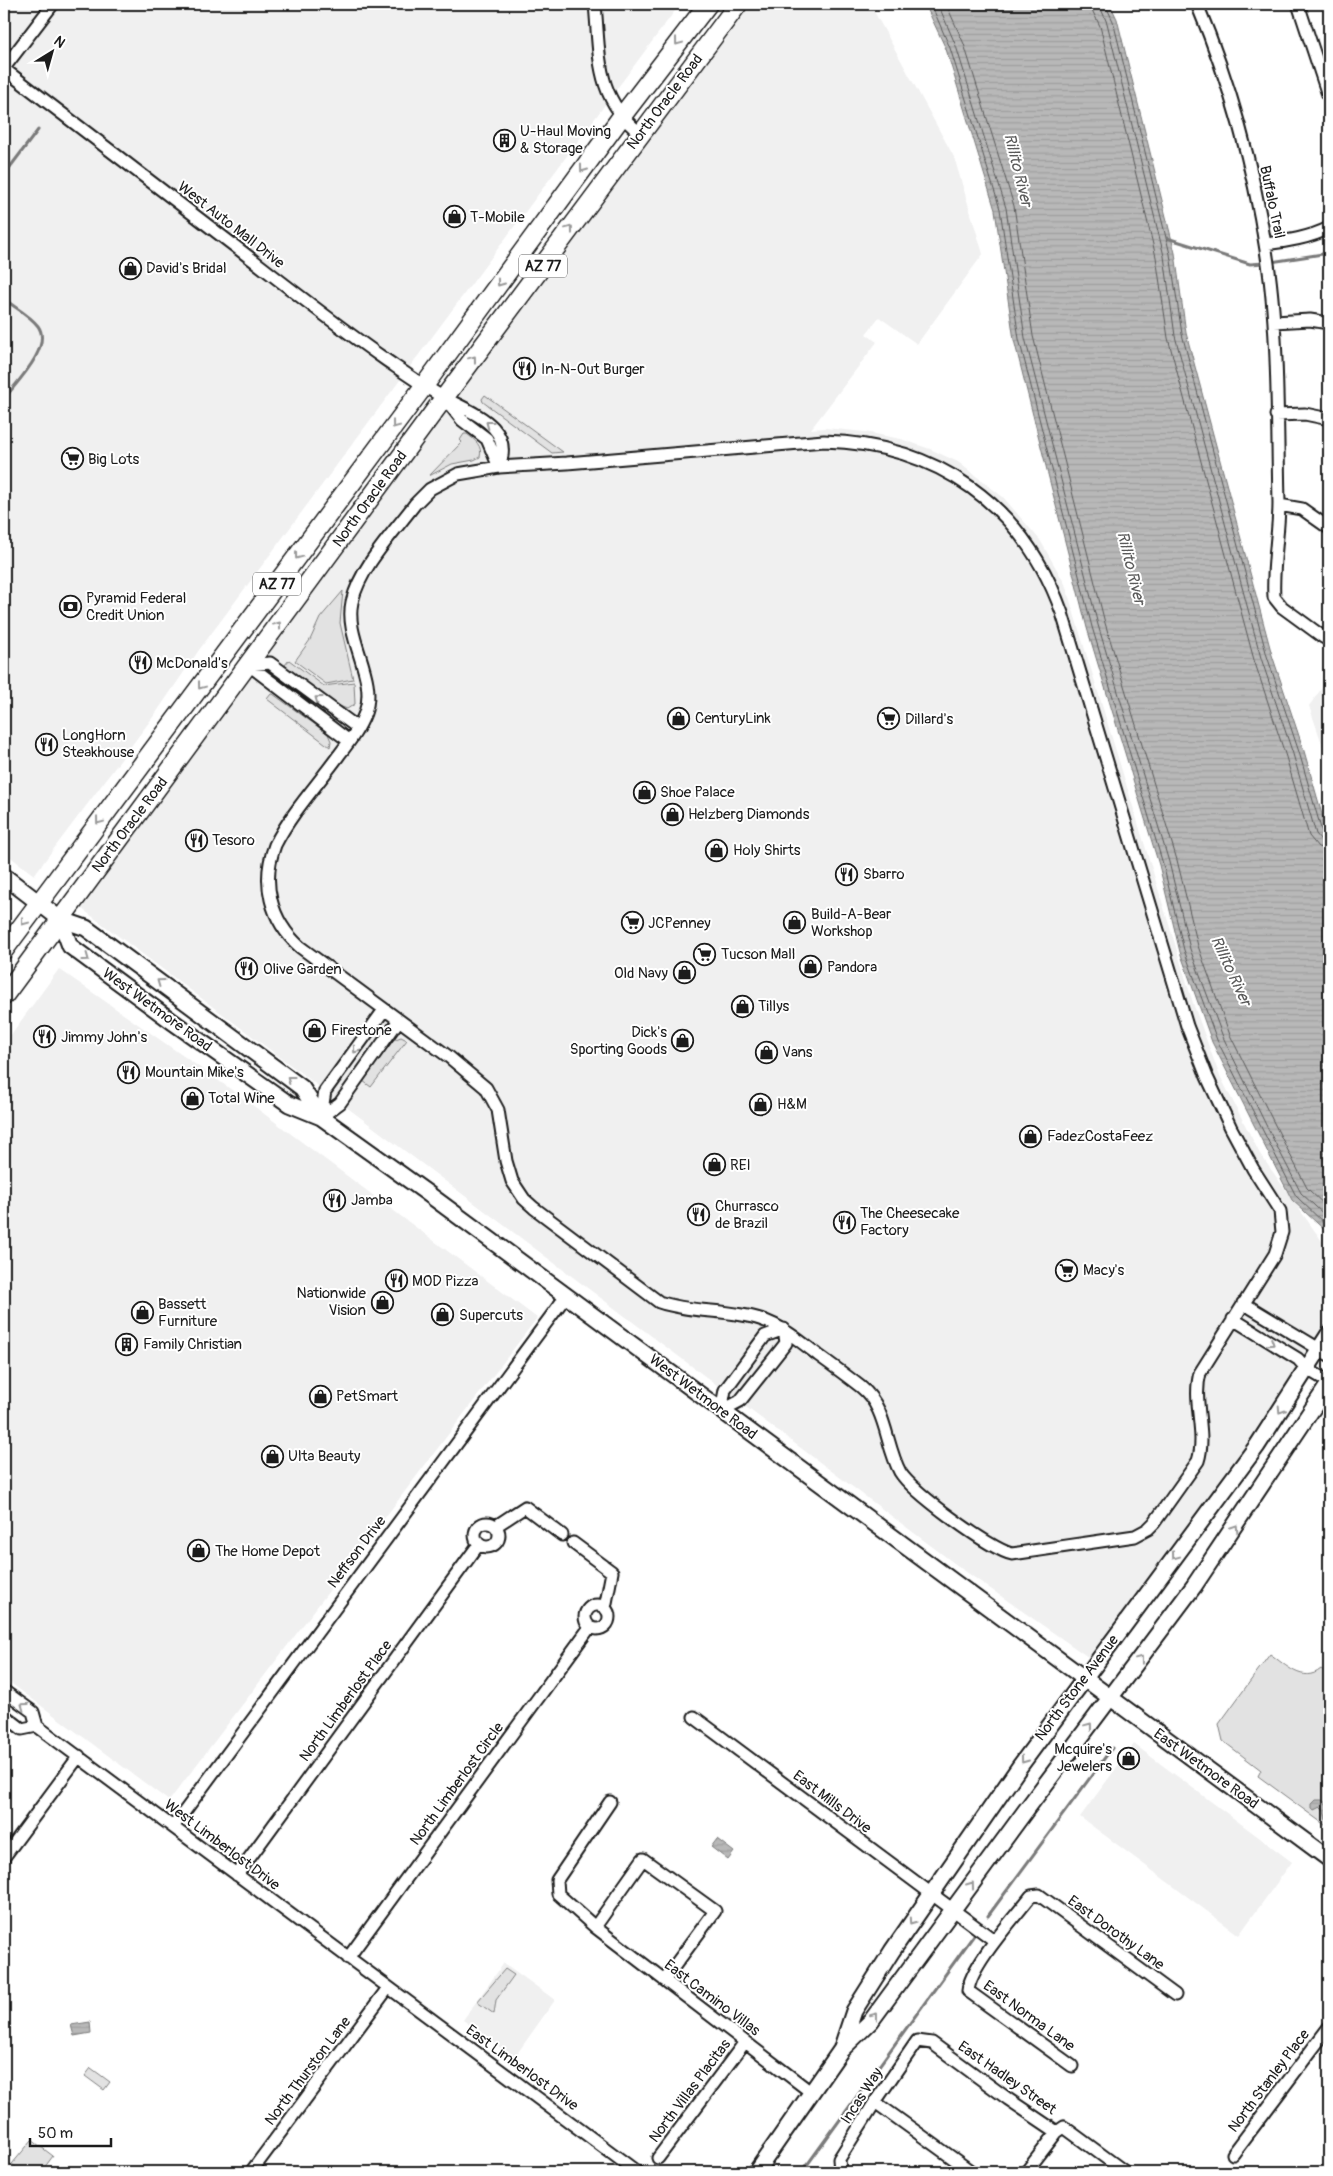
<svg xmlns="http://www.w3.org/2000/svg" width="1333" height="2176" font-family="Pangolin,sans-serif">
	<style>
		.built { fill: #f0f0f0 }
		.green { fill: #e2e2e2; stroke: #7f7f7f }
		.water { fill: url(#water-rules); stroke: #7a7a7a }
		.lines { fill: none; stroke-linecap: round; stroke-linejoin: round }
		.shore { stroke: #5a5a5a; stroke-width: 1 }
		.stream { stroke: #7a7a7a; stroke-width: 3 }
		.minor-casing { stroke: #1c1c1c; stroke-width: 15 }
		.major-casing { stroke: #1c1c1c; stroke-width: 19 }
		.highway-casing { stroke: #1c1c1c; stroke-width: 21 }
		.minor { stroke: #fff; stroke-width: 11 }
		.major { stroke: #fff; stroke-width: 15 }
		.highway { stroke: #fff; stroke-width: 18 }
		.oneway { stroke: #999 }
		.labels { text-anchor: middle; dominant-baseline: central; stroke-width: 4; stroke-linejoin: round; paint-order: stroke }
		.shield { fill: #fff; stroke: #606060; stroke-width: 1 }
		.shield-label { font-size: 14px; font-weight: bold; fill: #1c1c1c }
		.street-label { font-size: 15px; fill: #1c1c1c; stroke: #fff }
		.poi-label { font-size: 15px; fill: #1c1c1c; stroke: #fff; text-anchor: start }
		.water-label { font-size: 16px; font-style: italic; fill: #5a5a5a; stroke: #fff }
	</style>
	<defs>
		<pattern id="water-rules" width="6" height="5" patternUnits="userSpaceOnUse" patternTransform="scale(1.25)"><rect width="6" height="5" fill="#b8b8b8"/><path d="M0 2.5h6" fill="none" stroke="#9e9e9e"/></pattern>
	</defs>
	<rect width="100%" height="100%" fill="#fff"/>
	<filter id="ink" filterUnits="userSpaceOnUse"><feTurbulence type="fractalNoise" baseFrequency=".02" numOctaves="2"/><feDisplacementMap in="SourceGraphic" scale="10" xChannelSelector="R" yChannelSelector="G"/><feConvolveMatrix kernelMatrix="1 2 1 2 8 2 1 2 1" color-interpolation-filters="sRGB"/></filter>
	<g filter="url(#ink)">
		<path class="built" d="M4,4H680L199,650L156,713L34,875L4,852Z
			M748,4H870L954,157L983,254L917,344L879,317L866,334L877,342L811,429L825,428L865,432L901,439L930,449L958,462L1003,497L1040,540L1065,584L1193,1003L1219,1074L1260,1154L1329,1251V1317L1278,1402L1237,1462L1088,1657L962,1569L81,908Z
			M1329,678V764L1309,706Z
			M59,969L239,1095L537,1318L169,1801L4,1678V1044Z
			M1134,1744L1292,1862L1239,1935L1080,1817Z
			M504,1963L555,2000L514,2058L463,2020Z"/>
		<path class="green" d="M485,395L563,452L552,453L483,402L482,399Z
			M464,434H467C475,440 483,446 480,457L474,460L452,464L429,476L462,442L460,440Z
			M343,591L340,623L353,679L326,684L295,661L310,640L320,618Z
			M289,660L324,686L354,682L355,704L347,709L337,705L286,667L285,665Z
			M271,694H273L328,734L331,741L330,747L267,699Z
			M401,1037L407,1040L371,1087L363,1081L393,1040Z
			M1270,1654C1286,1665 1303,1684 1321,1669L1329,1674V1828L1258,1776L1261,1770L1223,1741L1219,1724Z
			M505,1969L514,1975L496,2000L494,2014L477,2002Z
			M91,2068L110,2082L104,2090L85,2076Z
			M32,2140L53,2156L41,2172H22L12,2164Z"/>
		<path class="water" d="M925,4H1110L1117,19L1175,253L1186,333L1272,655L1304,751L1329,839V1234L1292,1200L1212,1042L1180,952L1159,865L1087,628L1014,340L995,210L946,49Z
			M1315,1800H1322L1329,1806V1819L1326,1820L1324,1811L1320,1807L1314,1810L1311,1808V1804Z
			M717,1839L734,1852L728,1860L711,1847Z
			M90,2022L91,2033L74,2036L71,2025Z"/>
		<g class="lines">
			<path class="shore" d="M931,4L950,48L1000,209L1019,339L1092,627L1163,864L1184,950L1217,1040L1296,1196L1329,1228
				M938,4L956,46L1006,208L1025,338L1098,625L1169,862L1190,949L1223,1037L1267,1127L1301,1193L1329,1219
				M946,4L964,44L1014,206L1033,336L1105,623L1177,860L1198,946L1230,1035L1274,1123L1307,1188L1329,1209
				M1092,4L1093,12L1100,26L1156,257L1168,338L1254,660L1286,757L1309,836L1318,847L1329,850
				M1099,4L1107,23L1164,256L1175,336L1261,658L1293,754L1316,834L1321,840L1329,842
				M1105,4L1113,21L1170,254L1182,334L1267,656L1299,752L1322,832L1325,835L1329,836"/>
			<path class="stream" d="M4,175L38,130
				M1167,238L1250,264L1264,263
				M1271,262L1329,253
				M4,299C14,307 30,315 38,326C53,347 16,383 4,399
				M988,1916L1112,1748
				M802,2172L974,1935"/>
			<defs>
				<path id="minor" d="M595,4C600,56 595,98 641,134
					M1197,4C1230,83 1253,165 1266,250C1279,331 1277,421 1279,503C1279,534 1272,566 1274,597L1282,607L1323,637L1329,640
					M1298,4L1329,98
					M4,68L53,4
					M4,69C80,127 156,186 232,244C283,283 333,323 386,360C405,373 423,386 443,397C471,413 515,425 499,467
					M1265,244C1288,241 1309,238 1329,228
					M1274,322L1310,320L1329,323
					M447,401L462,420L487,439L499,467
					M1276,415L1305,414L1329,419
					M824,441C937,444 1024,505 1062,613L1187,1026L1207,1077L1231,1128L1253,1169L1280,1211L1282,1232L1275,1254L1200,1373C1192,1402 1207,1433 1198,1461L1154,1523L1148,1529L1135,1536L1012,1554C990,1549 912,1492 900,1472C885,1444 887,1408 861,1387C847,1376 832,1365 818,1355C800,1341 782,1326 760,1319C727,1309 692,1313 659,1302L534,1208L524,1199L512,1181L506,1161L498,1110L486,1088L449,1057L300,947C270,920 261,882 275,845C291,813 318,784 339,755C349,742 359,729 365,713C378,676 344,639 352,602C360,567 394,532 415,504L430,489L458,474L499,467L567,463Z
					M1279,505L1302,509L1329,528
					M249,665L270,663L358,728
					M249,665L349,741
					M321,1117L325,1091L384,1010
					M321,1117L340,1103L399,1020
					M1243,1303L1329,1355
					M1233,1319L1298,1359L1307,1369L1329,1382
					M784,1329L786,1343L740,1401L721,1411L725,1390L765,1336Z
					M475 1535a12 12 0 1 1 24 0a12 12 0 1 1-24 0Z
					M496,1526L525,1507L562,1535
					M573,1543L612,1572L605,1608
					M585 1617a12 12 0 1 1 24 0a12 12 0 1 1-24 0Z
					M4,1691L33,1712L37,1726L637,2172
					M4,1715L22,1729L37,1726
					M694,1717L995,1941
					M610,1802L557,1880L558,1894L595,1927L812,2093
					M173,1827L566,1296
					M4,1857L79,1756
					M237,1875L479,1544
					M595,1927L643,1859L715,1911L664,1980
					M348,1958L590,1627
					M1072,2066L968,1991C970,1966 1015,1917 1031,1896L1039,1895L1175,1995
					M875,2102L972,2172
					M1233,2154L1329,2027
					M658,2158L745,2042
					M251,2172L388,1988
					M842,2172L840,2171L839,2159L875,2102L917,2041L932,2043L1008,2099L1057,2132L1064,2127L1125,2172
					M1026,2172L1057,2132"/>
				<path id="major" d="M4,876L60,919L86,928L302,1088L321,1117
					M60,919L70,946L173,1022L289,1104L321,1117L427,1193L1329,1859
					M842,2047L854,2011L892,1951L1020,1766L1257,1446L1329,1334
					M756,2172L841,2050L871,2021L1026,1810L1194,1586L1329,1384"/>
				<path id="highway" d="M4,950L424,386L622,116L708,4
					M4,996L444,398L738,4"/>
			</defs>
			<use href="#minor" class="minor-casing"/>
			<use href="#major" class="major-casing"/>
			<use href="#highway" class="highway-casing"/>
			<use href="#minor" class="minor"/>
			<use href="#major" class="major"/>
			<use href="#highway" class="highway"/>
		</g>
		<defs><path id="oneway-chevron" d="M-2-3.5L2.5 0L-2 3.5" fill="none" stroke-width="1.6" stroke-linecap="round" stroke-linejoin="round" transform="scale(1.25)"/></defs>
		<g class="oneway">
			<use href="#oneway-chevron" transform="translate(678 42) rotate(127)"/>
			<use href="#oneway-chevron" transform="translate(583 169) rotate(126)"/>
			<use href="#oneway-chevron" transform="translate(570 229) rotate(-53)"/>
			<use href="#oneway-chevron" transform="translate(500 283) rotate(126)"/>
			<use href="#oneway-chevron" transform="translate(473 359) rotate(-53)"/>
			<use href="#oneway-chevron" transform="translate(489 424) rotate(-143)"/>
			<use href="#oneway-chevron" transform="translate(395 425) rotate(127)"/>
			<use href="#oneway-chevron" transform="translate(298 556) rotate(127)"/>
			<use href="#oneway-chevron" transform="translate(278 625) rotate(-54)"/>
			<use href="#oneway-chevron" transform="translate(201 686) rotate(127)"/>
			<use href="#oneway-chevron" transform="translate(318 699) rotate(-144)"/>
			<use href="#oneway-chevron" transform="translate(99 821) rotate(127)"/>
			<use href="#oneway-chevron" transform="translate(24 922) rotate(127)"/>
			<use href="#oneway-chevron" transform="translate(86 958) rotate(36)"/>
			<use href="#oneway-chevron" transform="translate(160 982) rotate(-144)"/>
			<use href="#oneway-chevron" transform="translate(356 1050) rotate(126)"/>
			<use href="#oneway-chevron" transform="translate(290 1079) rotate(-143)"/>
			<use href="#oneway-chevron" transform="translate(1271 1343) rotate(32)"/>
			<use href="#oneway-chevron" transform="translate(1281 1410) rotate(123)"/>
			<use href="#oneway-chevron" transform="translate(1235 1528) rotate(-57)"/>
			<use href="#oneway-chevron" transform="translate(1175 1556) rotate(127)"/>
			<use href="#oneway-chevron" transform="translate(1140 1659) rotate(-53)"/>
			<use href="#oneway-chevron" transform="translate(24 1706) rotate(-144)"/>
			<use href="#oneway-chevron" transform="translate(1089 1726) rotate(-53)"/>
			<use href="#oneway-chevron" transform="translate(1024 1760) rotate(126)"/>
			<use href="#oneway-chevron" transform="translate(971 1885) rotate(-54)"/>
			<use href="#oneway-chevron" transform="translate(912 1922) rotate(125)"/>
			<use href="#oneway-chevron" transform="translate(875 2016) rotate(-52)"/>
		</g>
	</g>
	<defs>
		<symbol id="building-ring" viewBox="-11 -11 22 22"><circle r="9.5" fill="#fff" stroke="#1c1c1c" stroke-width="1.5"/><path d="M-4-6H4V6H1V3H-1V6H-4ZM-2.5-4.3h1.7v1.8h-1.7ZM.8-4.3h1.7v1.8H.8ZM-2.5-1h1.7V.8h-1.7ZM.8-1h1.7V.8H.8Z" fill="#1c1c1c"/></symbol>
		<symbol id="shop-ring" viewBox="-11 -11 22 22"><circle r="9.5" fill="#fff" stroke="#1c1c1c" stroke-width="1.5"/><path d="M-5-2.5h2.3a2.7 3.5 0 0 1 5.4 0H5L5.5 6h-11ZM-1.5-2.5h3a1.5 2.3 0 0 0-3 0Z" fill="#1c1c1c"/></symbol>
		<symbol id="restaurant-ring" viewBox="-11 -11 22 22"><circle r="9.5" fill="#fff" stroke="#1c1c1c" stroke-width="1.5"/><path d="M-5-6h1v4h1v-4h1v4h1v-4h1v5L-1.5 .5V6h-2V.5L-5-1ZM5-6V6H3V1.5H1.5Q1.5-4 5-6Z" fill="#1c1c1c"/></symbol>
		<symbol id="supermarket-ring" viewBox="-11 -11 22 22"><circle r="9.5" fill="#fff" stroke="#1c1c1c" stroke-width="1.5"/><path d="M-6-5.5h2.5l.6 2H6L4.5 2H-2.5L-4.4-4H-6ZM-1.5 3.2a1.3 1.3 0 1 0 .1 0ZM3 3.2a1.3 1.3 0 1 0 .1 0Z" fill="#1c1c1c"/></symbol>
		<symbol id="bank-ring" viewBox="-11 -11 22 22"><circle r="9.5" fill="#fff" stroke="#1c1c1c" stroke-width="1.5"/><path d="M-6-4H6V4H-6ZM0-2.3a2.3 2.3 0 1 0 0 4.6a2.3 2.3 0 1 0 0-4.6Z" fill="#1c1c1c"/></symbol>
	</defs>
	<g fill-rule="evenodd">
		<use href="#building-ring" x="492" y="128" width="25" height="25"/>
		<use href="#shop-ring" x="442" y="204" width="25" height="25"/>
		<use href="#shop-ring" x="118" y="256" width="25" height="25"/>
		<use href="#restaurant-ring" x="512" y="356" width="25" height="25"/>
		<use href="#supermarket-ring" x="60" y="446" width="25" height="25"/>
		<use href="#bank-ring" x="58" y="594" width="25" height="25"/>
		<use href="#restaurant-ring" x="128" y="650" width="25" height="25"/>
		<use href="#shop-ring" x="666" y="706" width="25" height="25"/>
		<use href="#supermarket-ring" x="876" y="706" width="25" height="25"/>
		<use href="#restaurant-ring" x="34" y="732" width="25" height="25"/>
		<use href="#shop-ring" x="632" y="780" width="25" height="25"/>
		<use href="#shop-ring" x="660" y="802" width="25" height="25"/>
		<use href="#restaurant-ring" x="184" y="828" width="25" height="25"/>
		<use href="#shop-ring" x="704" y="838" width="25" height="25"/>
		<use href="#restaurant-ring" x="834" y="862" width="25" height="25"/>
		<use href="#supermarket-ring" x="620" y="910" width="25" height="25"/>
		<use href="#shop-ring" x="782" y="910" width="25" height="25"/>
		<use href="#supermarket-ring" x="692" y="942" width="25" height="25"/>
		<use href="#shop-ring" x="798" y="954" width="25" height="25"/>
		<use href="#restaurant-ring" x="234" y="956" width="25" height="25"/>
		<use href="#shop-ring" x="672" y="960" width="25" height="25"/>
		<use href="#shop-ring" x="730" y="994" width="25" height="25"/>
		<use href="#shop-ring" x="302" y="1018" width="25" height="25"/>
		<use href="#restaurant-ring" x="32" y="1024" width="25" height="25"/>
		<use href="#shop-ring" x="670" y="1028" width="25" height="25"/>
		<use href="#shop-ring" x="754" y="1040" width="25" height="25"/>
		<use href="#restaurant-ring" x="116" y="1060" width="25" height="25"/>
		<use href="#shop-ring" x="180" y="1086" width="25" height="25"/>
		<use href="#shop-ring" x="748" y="1092" width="25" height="25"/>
		<use href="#shop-ring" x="1018" y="1124" width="25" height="25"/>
		<use href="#shop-ring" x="702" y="1152" width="25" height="25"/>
		<use href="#restaurant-ring" x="322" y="1188" width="25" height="25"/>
		<use href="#restaurant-ring" x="686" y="1202" width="25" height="25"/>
		<use href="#restaurant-ring" x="832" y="1210" width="25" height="25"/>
		<use href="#supermarket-ring" x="1054" y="1258" width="25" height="25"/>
		<use href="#restaurant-ring" x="384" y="1268" width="25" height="25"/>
		<use href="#shop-ring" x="370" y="1290" width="25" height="25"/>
		<use href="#shop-ring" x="130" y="1300" width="25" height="25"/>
		<use href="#shop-ring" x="430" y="1302" width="25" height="25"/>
		<use href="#building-ring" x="114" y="1332" width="25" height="25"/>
		<use href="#shop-ring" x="308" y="1384" width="25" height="25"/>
		<use href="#shop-ring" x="260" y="1444" width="25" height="25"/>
		<use href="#shop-ring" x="186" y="1538" width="25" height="25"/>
		<use href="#shop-ring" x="1116" y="1746" width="25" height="25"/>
	</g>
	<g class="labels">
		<g class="shield">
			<rect x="519" y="254.5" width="48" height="23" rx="4"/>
			<rect x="253" y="572.5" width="48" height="23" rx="4"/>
		</g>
		<g class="shield-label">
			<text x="543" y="266">AZ 77</text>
			<text x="277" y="584">AZ 77</text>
		</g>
		<g class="street-label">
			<text transform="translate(665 102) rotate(-53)">North Oracle Road</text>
			<text transform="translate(1272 202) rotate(78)">Buffalo Trail</text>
			<text transform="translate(231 225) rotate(38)">West Auto Mall Drive</text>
			<text transform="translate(370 499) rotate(-54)">North Oracle Road</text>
			<text transform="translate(130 825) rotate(-53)">North Oracle Road</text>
			<text transform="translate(157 1010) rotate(36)">West Wetmore Road</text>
			<text transform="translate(703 1397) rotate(37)">West Wetmore Road</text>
			<text transform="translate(357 1552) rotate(-53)">Neffson Drive</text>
			<text transform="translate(1077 1688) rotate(-53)">North Stone Avenue</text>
			<text transform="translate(346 1701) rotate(-54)">North Limberlost Place</text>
			<text transform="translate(1206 1769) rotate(36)">East Wetmore Road</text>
			<text transform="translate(457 1784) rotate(-54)">North Limberlost Circle</text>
			<text transform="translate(832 1802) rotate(37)">East Mills Drive</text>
			<text transform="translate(222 1845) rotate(37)">West Limberlost Drive</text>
			<text transform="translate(1116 1933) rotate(36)">East Dorothy Lane</text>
			<text transform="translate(712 1998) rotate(37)">East Camino Villas</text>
			<text transform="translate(1029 2016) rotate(36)">East Norma Lane</text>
			<text transform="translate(522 2068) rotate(36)">East Limberlost Drive</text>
			<text transform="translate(308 2071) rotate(-53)">North Thurston Lane</text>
			<text transform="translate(1007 2078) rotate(35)">East Hadley Street</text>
			<text transform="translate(1269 2081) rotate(-53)">North Stanley Place</text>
			<text transform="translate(690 2091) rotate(-53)">North Villas Placitas</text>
			<text transform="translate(862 2096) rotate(-57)">Incas Way</text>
		</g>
		<g class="poi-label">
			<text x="520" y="131">U-Haul Moving<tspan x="520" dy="17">&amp; Storage</tspan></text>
			<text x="470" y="217">T-Mobile</text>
			<text x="146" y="268">David's Bridal</text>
			<text x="541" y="369">In-N-Out Burger</text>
			<text x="88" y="459">Big Lots</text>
			<text x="86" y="598">Pyramid Federal<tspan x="86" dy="17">Credit Union</tspan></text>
			<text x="156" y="663">McDonald's</text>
			<text x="695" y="718">CenturyLink</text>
			<text x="905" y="719">Dillard's</text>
			<text x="62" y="735">LongHorn<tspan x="62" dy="17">Steakhouse</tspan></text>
			<text x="660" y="792">Shoe Palace</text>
			<text x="688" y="814">Helzberg Diamonds</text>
			<text x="212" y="840">Tesoro</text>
			<text x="733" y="850">Holy Shirts</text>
			<text x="863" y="874">Sbarro</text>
			<text x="811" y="914">Build-A-Bear<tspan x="811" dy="17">Workshop</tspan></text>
			<text x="648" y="923">JCPenney</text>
			<text x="721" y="954">Tucson Mall</text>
			<text x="827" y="967">Pandora</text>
			<text x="263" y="969">Olive Garden</text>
			<text x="668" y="973" text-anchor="end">Old Navy</text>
			<text x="758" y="1006">Tillys</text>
			<text x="331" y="1030">Firestone</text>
			<text x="667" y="1032" text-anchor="end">Dick's<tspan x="667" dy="17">Sporting Goods</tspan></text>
			<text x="61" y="1037">Jimmy John's</text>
			<text x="782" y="1052">Vans</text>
			<text x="145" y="1072">Mountain Mike's</text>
			<text x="208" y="1098">Total Wine</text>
			<text x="777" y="1104">H&amp;M</text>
			<text x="1047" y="1136">FadezCostaFeez</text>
			<text x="730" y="1165">REI</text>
			<text x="351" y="1200">Jamba</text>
			<text x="715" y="1206">Churrasco<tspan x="715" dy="17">de Brazil</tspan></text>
			<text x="860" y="1213">The Cheesecake<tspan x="860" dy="17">Factory</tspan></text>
			<text x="1083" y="1270">Macy's</text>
			<text x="412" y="1281">MOD Pizza</text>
			<text x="366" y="1293" text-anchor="end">Nationwide<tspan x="366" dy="17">Vision</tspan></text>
			<text x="158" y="1304">Bassett<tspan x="158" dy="17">Furniture</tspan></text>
			<text x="459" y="1315">Supercuts</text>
			<text x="143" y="1344">Family Christian</text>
			<text x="336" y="1396">PetSmart</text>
			<text x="288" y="1456">Ulta Beauty</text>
			<text x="215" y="1551">The Home Depot</text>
			<text x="1112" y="1749" text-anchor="end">Mcquire's<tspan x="1112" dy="17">Jewelers</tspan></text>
		</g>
		<g class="water-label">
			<text transform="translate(1018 170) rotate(76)">Rillito River</text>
			<text transform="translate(1131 568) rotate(76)">Rillito River</text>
			<text transform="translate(1231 971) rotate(65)">Rillito River</text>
		</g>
	</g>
	<rect width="1333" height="2176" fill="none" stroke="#fff" stroke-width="20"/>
	<rect x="10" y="10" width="1313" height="2156" fill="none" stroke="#1c1c1c" stroke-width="2" filter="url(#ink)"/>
	<g transform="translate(52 52) rotate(37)" stroke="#ffffff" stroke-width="4" paint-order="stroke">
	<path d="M0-4L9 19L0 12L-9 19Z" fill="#1c1c1c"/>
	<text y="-8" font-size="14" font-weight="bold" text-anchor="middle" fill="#1c1c1c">N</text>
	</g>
	<path d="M30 2138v8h81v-8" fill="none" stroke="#1c1c1c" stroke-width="2.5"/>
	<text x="38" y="2138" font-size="15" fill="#1c1c1c" stroke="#ffffff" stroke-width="4" paint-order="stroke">50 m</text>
</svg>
